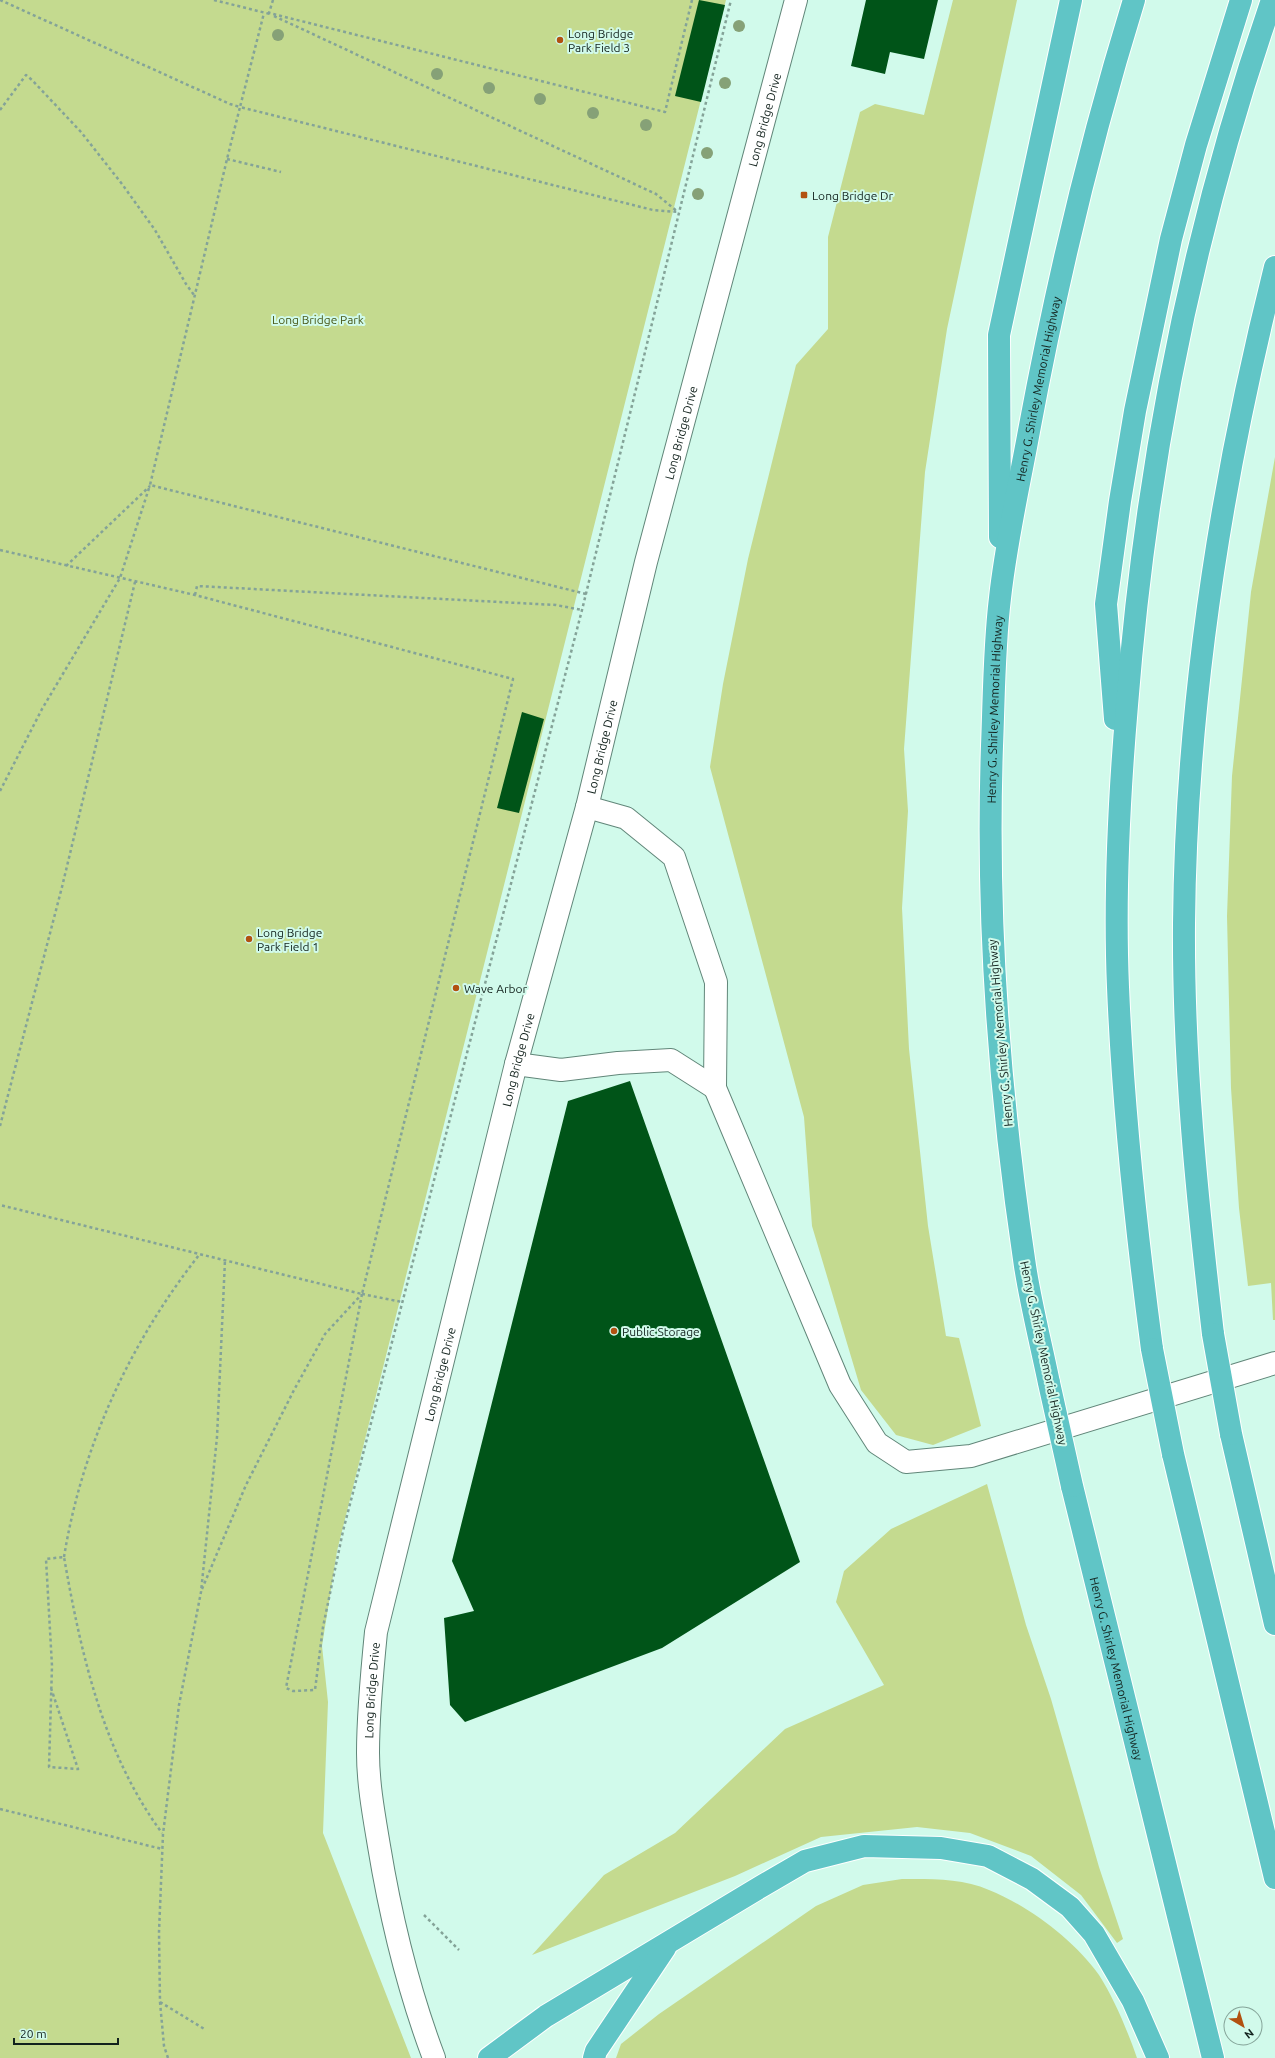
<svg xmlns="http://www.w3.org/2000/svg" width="1275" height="2058" font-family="Ubuntu,sans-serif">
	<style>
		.green { fill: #c4da8f }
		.building { fill: #005418 }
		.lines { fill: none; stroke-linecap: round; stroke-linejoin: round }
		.minor-casing { stroke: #618679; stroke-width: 24 }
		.highway-casing { stroke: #fff; stroke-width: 24 }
		.path { stroke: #84a398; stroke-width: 2.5; stroke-dasharray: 3 3; stroke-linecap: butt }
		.minor { stroke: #fff; stroke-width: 22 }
		.highway { stroke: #60c5c6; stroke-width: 22 }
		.highway-bridge-casing { stroke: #fff; stroke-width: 24; stroke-linecap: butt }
		.highway-bridge { stroke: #60c5c6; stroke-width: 22 }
		.tree { fill: #86a177 }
		.poi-dot { fill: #b25110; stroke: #d1faeb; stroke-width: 1.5 }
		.labels { text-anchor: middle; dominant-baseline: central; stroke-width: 4; stroke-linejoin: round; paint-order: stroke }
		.poi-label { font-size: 12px; fill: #12221d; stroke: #d1faeb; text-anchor: start }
		.street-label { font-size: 12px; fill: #12221d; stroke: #d1faeb }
		.park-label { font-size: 12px; fill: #485818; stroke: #d1faeb }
	</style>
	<rect width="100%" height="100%" fill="#d1faeb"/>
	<path class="green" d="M0,0H726L337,1551L322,1646L328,1702L323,1833L411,2058H0Z
		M953,0H1017L947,329L925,472L904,749L908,811L902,908L909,1049L928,1226L946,1336L959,1338L981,1426L933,1445L896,1435L861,1390L812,1226L804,1117L710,767L723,684L748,559L796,365L828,329V237L860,112L875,104L924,115Z
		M1275,457V1320H1273L1271,1283L1248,1286L1239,1208L1231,1088L1227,916L1232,776L1251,592Z
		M987,1484L1026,1625L1051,1699L1099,1867L1123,1939L1117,1943L1081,1895L1031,1856L970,1833L917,1827L821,1837L735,1876L532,1955L604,1875L675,1833L785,1729L884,1685L836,1602L844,1571L891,1529Z
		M902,1879C931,1879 962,1878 989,1890C1029,1906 1074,1940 1099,1975C1114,1998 1128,2032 1137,2058H616L621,2044L659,2014L816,1906L863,1885Z"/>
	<path class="building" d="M699,0L725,5L701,102L675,96Z
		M866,0H938L924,59L890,52L885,74L851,66Z
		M522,712L544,719L519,813L497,808Z
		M630,1081L800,1562L662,1648L465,1722L450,1705L444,1618L474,1611L452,1561L568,1101Z"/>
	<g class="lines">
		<defs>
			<g id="minor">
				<path d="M587,807L626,818L674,857L716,982L715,1088L840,1385L877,1443L906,1462L971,1456L1275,1363"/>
				<path d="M516,1064L561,1070L618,1063L671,1060L715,1088"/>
				<path id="s1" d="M434,2058C408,1989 391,1919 379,1846C374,1816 368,1784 368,1753C368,1712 372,1672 376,1632L516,1064L587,807L646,562L796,0"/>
			</g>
			<g id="highway">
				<path d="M1000,537L999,335L1071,0"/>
				<path d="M1115,719L1106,604L1120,501L1135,411L1171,239L1196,145L1241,0"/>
				<path d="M1213,1334C1197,1198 1183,1061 1184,924C1186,702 1221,481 1275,267"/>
				<path d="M1152,1349C1136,1229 1123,1108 1118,987C1114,893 1119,798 1127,705C1146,463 1192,230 1272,0"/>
				<path id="s2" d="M1049,1383C1041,1344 1031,1305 1025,1266C999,1093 986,921 992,746C994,697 994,647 1000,598C1006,542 1019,486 1029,431C1056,286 1090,142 1134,0"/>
				<path d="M1231,1434L1275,1624"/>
				<path d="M1173,1454L1275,1878"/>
				<path id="s3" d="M1072,1486L1213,2058"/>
				<path d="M489,2058L546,2016L762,1886L805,1861L864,1846L941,1848L988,1856L1032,1879L1070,1907L1094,1934L1133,2001L1158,2058"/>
				<path d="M594,2058L596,2051L665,1948"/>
			</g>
		</defs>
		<use href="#minor" class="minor-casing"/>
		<use href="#highway" class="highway-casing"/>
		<path class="path" d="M0,0L230,104L240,107L264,13
			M214,0L270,14
			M273,0L269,13L665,112L692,0
			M274,16L656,194L678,212
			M0,110L26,75L32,80L81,132L122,184L155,230L186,284L194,295
			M227,159L281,172
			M0,550L195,595L513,679L362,1294L0,1205
			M66,566L150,486
			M586,594L150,485L227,159L240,107L653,210L678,212
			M195,595L197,586L556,605L582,610
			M0,791L42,709L120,578L150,485
			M0,1126L62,887L135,582
			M362,1294L286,1688L293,1691L315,1690L323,1627L343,1531L582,610L731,0
			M362,1294L402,1302
			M64,1557C82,1446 130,1343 199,1255
			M202,1589L246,1485L294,1390L325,1334L361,1295
			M51,1688L78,1769L49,1767L52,1666L46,1559L64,1557C81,1654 103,1753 162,1833
			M0,1809L162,1849
			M424,1915L459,1950
			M160,2002L206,2030
			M168,2058L164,2046L160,2002L159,1932L163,1834L179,1705L201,1592L217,1437L225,1260"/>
		<use href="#minor" class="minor"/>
		<use href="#highway" class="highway"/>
		<defs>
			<path id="highway-bridge" d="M1213,1334L1231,1434
				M1152,1349L1173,1454
				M1049,1383L1072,1486"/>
		</defs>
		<use href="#highway-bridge" class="highway-bridge-casing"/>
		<use href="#highway-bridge" class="highway-bridge"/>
	</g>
	<g class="tree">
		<circle cx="739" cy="26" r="6"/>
		<circle cx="278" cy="35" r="6"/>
		<circle cx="437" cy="74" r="6"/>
		<circle cx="725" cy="83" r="6"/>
		<circle cx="489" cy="88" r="6"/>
		<circle cx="540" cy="99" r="6"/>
		<circle cx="593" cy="113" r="6"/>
		<circle cx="646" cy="125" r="6"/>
		<circle cx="707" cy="153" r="6"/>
		<circle cx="698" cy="194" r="6"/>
	</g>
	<g class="poi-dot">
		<circle cx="560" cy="40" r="4"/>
		<rect x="800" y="191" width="8" height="8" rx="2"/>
		<circle cx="249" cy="939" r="4"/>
		<circle cx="456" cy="988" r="4"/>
		<circle cx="614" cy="1331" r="4"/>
	</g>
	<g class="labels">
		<g class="poi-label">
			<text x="568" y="33">Long Bridge<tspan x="568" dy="14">Park Field 3</tspan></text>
			<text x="812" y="195">Long Bridge Dr</text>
			<text x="257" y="932">Long Bridge<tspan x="257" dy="14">Park Field 1</tspan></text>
			<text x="464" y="988">Wave Arbor</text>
			<text x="622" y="1331">Public Storage</text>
		</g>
		<g class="street-label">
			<text stroke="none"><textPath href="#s1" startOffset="1996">Long Bridge Drive</textPath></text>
			<text stroke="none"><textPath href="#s2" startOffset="1002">Henry G. Shirley Memorial Highway</textPath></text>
			<text stroke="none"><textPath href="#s1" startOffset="1672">Long Bridge Drive</textPath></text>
			<text stroke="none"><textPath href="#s2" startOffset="678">Henry G. Shirley Memorial Highway</textPath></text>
			<text stroke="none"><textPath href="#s1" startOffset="1348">Long Bridge Drive</textPath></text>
			<text transform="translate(1000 1033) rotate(-95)">Henry G. Shirley Memorial Highway</text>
			<text stroke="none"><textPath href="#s1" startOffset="1024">Long Bridge Drive</textPath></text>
			<text transform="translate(1044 1353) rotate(78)">Henry G. Shirley Memorial Highway</text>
			<text stroke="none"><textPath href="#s1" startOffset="700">Long Bridge Drive</textPath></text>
			<text stroke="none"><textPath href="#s3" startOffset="188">Henry G. Shirley Memorial Highway</textPath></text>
			<text stroke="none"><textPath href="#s1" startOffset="376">Long Bridge Drive</textPath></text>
		</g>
		<g class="park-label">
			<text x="318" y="319">Long Bridge Park</text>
		</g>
	</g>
	<g transform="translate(1243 2026) rotate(142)"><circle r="19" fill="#d1faeb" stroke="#85a499"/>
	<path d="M0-3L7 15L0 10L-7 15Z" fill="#b25110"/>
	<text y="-6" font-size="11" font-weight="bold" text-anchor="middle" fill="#12221d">N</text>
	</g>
	<path d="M14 2038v6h104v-6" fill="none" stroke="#12221d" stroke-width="2"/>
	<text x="20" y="2038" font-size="12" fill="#12221d" stroke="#d1faeb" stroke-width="3" paint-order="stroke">20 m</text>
</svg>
